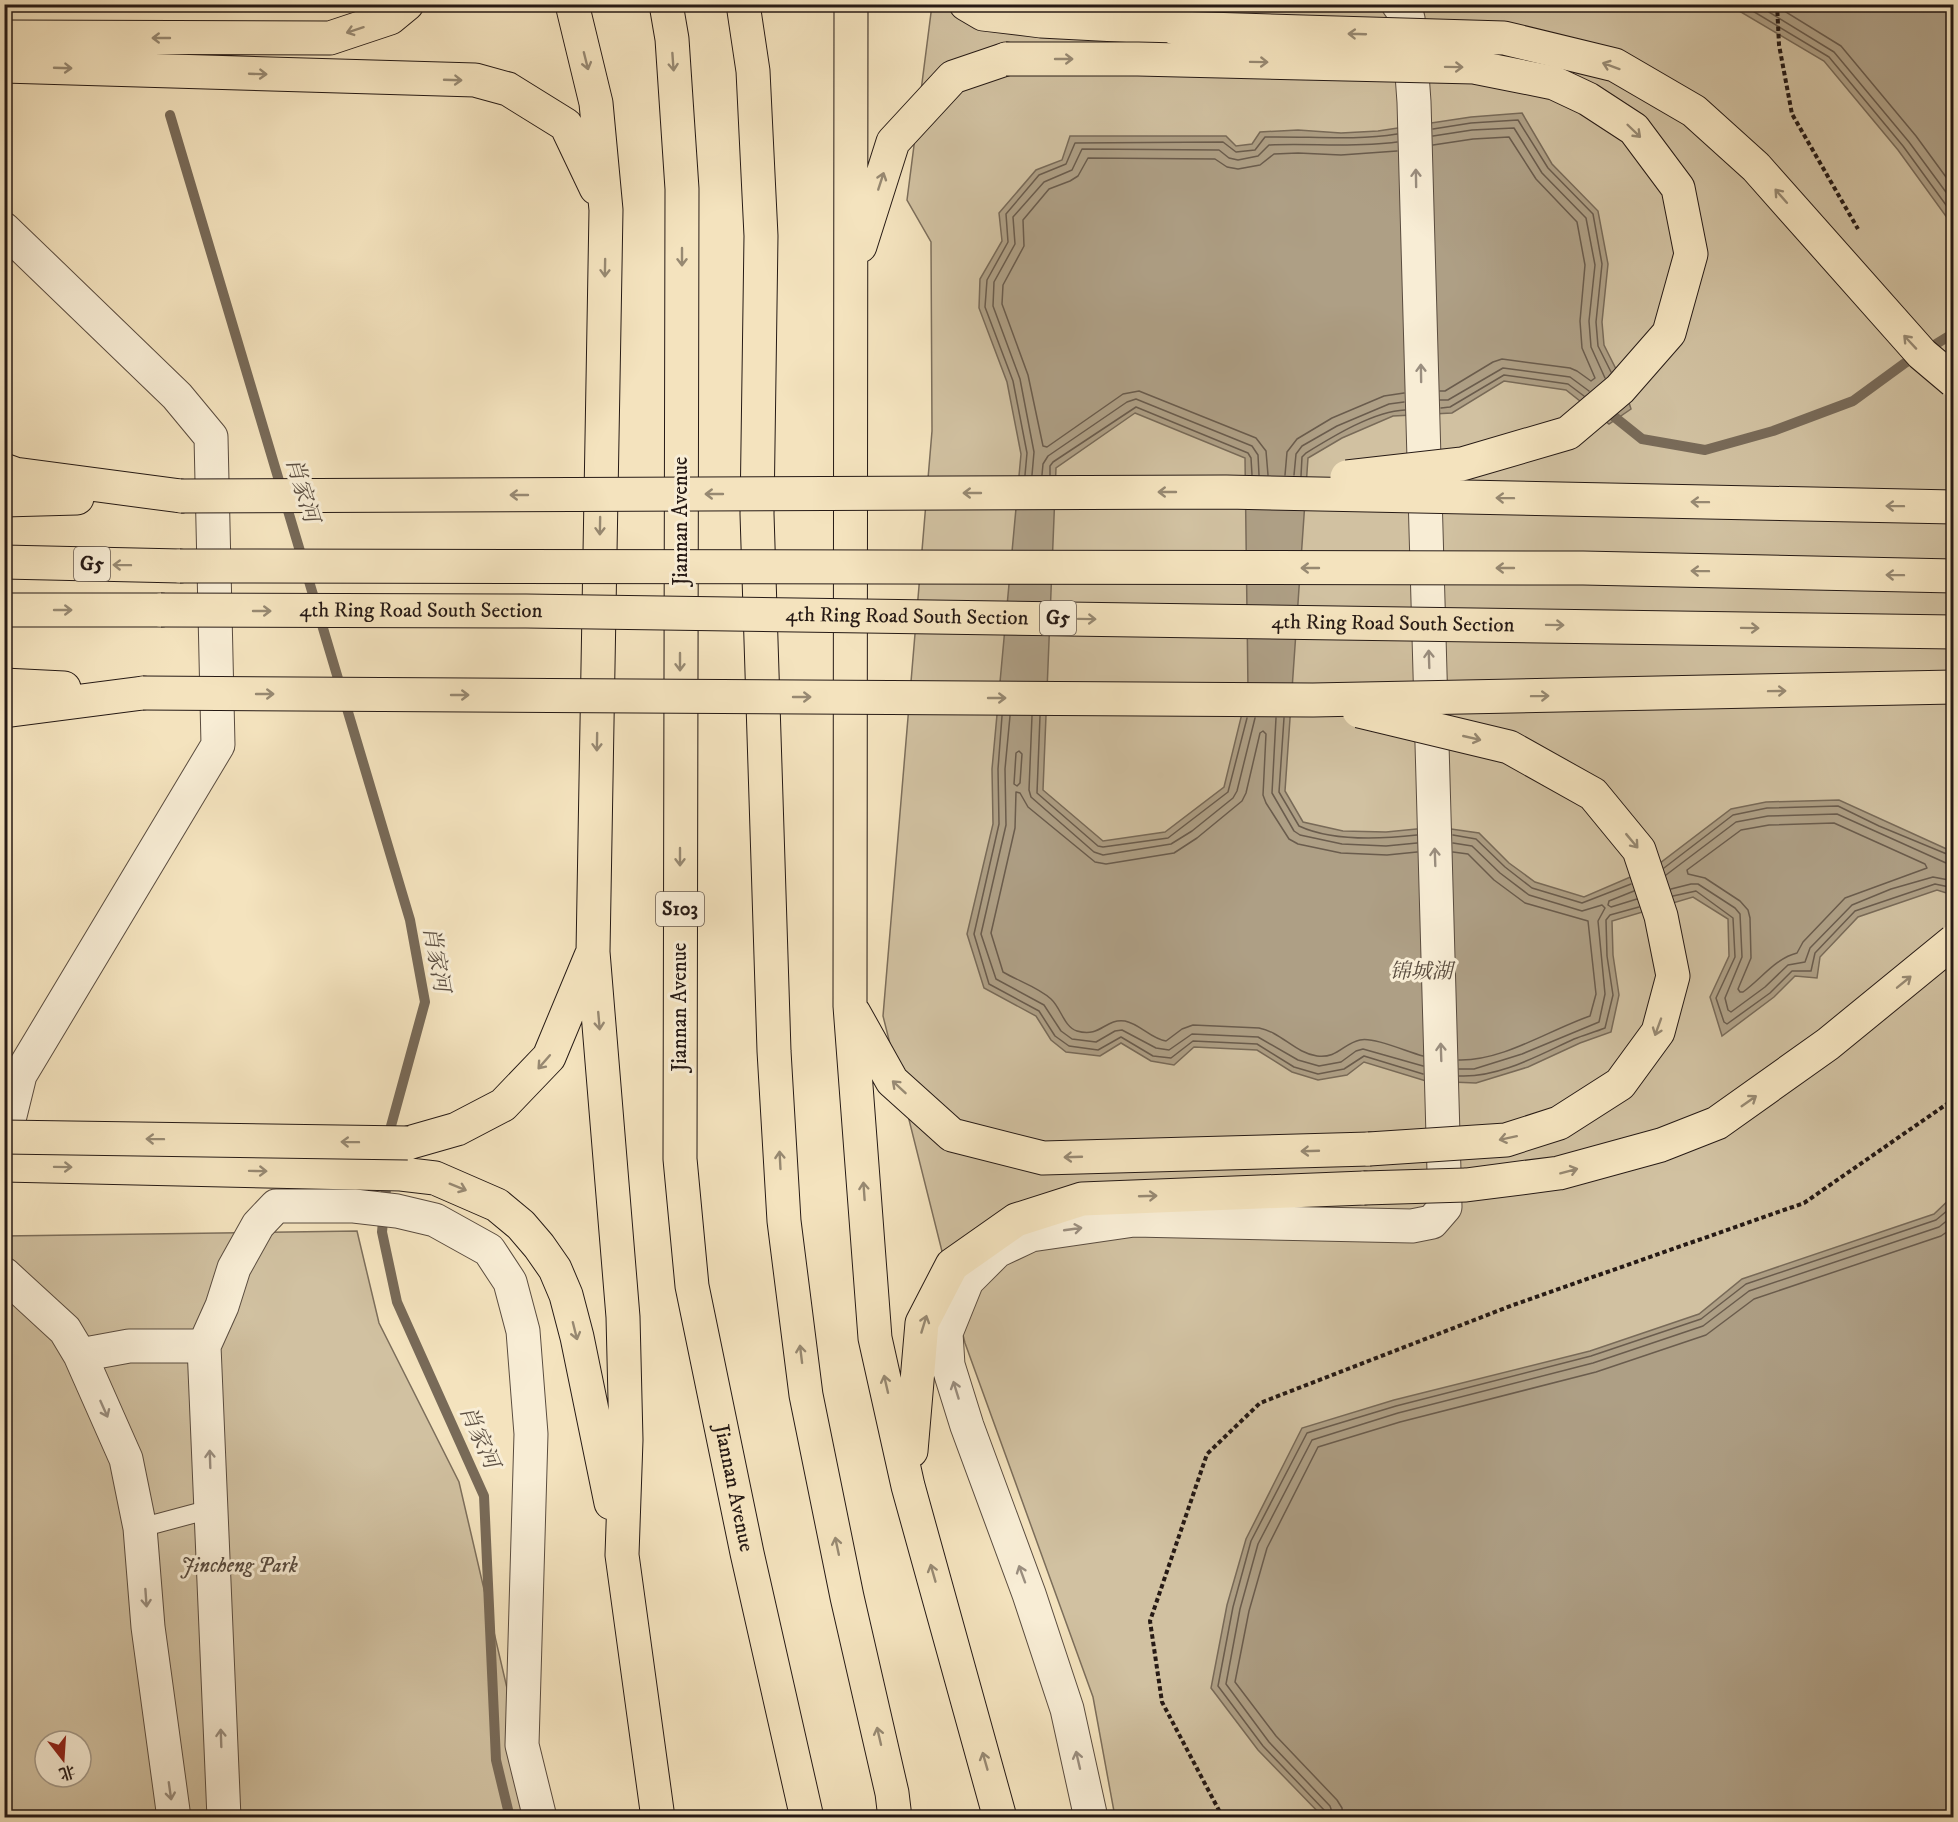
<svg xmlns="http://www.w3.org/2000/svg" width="1958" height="1822" font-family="'IM FELL DW Pica','Noto Serif SC',serif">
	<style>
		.green { fill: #d1c1a1; stroke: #7c6e5b; stroke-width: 1.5; fill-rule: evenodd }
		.water { fill: #ae9f85; stroke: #786a58; stroke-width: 1.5; fill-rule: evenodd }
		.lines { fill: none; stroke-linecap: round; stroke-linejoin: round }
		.shore { stroke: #6a5c4d; stroke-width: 1.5 }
		.stream { stroke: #786a58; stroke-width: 10 }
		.service-casing { stroke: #5a4c3f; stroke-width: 20 }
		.minor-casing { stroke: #5a4c3f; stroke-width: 35 }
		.trunk-casing { stroke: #261a15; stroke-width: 35 }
		.motorway-casing { stroke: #261a15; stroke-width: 35 }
		.path { stroke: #261a15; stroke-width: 4; stroke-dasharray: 4.5 3; stroke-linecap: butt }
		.service { stroke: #f8edd5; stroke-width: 18 }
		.minor { stroke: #f8edd5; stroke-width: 33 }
		.trunk { stroke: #f4e3be; stroke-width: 33 }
		.motorway { stroke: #f4e3be; stroke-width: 33 }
		.motorway-bridge-casing { stroke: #261a15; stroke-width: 35; stroke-linecap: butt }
		.motorway-bridge { stroke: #f4e3be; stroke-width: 33 }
		.oneway { stroke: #978972 }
		.oneway2 { stroke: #9a8e7f }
		.labels { text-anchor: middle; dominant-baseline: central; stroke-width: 6; stroke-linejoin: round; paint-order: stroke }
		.shield { fill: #f8edd5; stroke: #65594f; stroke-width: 1.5 }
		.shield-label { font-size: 20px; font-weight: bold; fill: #261a15 }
		.street-label { font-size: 21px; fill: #261a15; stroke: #f8edd5 }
		.park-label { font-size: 21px; font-style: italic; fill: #594c3f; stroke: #f8edd5 }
		.water-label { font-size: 22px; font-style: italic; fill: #5c4f42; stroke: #f8edd5 }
	</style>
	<rect width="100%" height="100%" fill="#f4e3be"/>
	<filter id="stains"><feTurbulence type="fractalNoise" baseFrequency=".00333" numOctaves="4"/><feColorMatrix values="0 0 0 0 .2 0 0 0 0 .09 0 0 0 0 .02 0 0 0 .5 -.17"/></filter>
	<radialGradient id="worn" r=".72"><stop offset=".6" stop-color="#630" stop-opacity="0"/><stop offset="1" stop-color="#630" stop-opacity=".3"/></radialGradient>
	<path class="green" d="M932,5H1953V1817H1115L1093,1697L965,1343L883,1016L932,431L931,242L907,200Z
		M357,1231L379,1323L459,1482L537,1817H5L4,1236ZM45,1741H81V1777H45Z"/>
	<path class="water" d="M1729,5H1953V226L1898,150L1824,61Z
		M1522,113L1552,164L1598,211L1608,264L1602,322L1604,345L1623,383L1631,409L1609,424L1566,390L1504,381L1452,413L1393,416L1342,438L1308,458L1285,791L1303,822L1343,831L1386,832L1437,827L1479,833L1509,863L1535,882L1584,897L1656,866L1731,809L1766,802L1839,800L1951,851L1954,853L1953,895L1937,890L1858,917L1820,957L1817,978L1795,976L1774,997L1722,1036L1710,997L1729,956L1728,919L1693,897L1612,921L1613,955L1619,995L1611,1032L1580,1043L1528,1067L1476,1083L1426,1081L1364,1062L1347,1075L1318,1080L1292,1072L1257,1050L1194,1047L1174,1065L1151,1061L1121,1043L1100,1056L1066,1052L1051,1040L1036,1016L984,988L967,934L993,824L992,769L1021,454L1007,382L979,308L980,279L1002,241L999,213L1036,170L1062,160L1070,136H1226L1236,146L1252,144L1260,132L1298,130L1341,133L1378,131L1471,117ZM1135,413L1245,458L1248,689L1224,787L1165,832L1103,841L1043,790L1056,468Z
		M1953,1196V1817H1323L1258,1750L1211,1688L1227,1605L1246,1539L1302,1428L1394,1400L1590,1351L1699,1314L1742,1279L1934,1214Z"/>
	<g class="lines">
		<path class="shore" d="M1741,4L1829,57L1903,146L1954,216
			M1756,4L1834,52L1909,142L1954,203
			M1773,4L1841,46L1916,136L1954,188
			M1433,129L1471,123L1518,120L1548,168L1593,214L1602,264L1596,322L1598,346L1611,372
			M1433,136L1472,130L1514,128L1542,173L1586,218L1595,265L1589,321L1591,347L1605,378
			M1433,145L1473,139L1509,137L1536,179L1577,222L1585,265L1580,321L1582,348L1595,378L1591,381L1577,371L1570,368L1502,359L1493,362L1445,391H1440
			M1440,400H1448L1503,368L1570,377L1589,391
			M1441,408L1450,407L1504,375L1568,384L1584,396
			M1025,475L1027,453L1013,381L985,307L987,280L1008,242L1006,214L1039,175L1066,164L1075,143L1223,142L1236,152L1255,150L1265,137C1309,136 1353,141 1397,134
			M1032,475L1034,452L1020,379L993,306L994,282L1015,244L1013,217L1044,182L1072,170L1082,149L1219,150L1229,158L1238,160L1258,156L1269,145C1312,143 1354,148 1397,142
			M1042,475L1043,464L1048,456L1127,402L1136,399L1252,446L1258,455L1259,475
			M1050,475V466L1053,462L1136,407L1248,453L1251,458L1252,475
			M1268,475L1266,451L1256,438L1139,391L1123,394L1047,447L1043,446L1028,375L1002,304L1003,285L1024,246L1023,220L1049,189L1070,181L1078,176L1088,158L1215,159L1227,167L1238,169L1260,165L1274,154L1298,153L1341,155L1397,151
			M1285,475L1287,452L1297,439L1332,418L1384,396L1404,393
			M1294,475L1296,454L1302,446L1337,426L1389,404L1404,402
			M1301,476L1302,457L1306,453C1332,437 1374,411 1405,410
			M1002,716L998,769L999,824L974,934L989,984L1039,1011L1055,1036L1069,1046L1098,1050L1121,1037L1153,1056L1171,1058L1193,1041L1257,1044L1294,1067L1318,1074L1344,1069L1364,1056L1423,1074
			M1010,716L1005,769L1006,825L981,934L996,979L1044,1005L1061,1031L1072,1039L1096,1042L1115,1031L1122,1030L1156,1048L1169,1050L1192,1034L1258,1037L1298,1060L1319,1066L1341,1062L1356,1051L1363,1049L1423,1066
			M1032,716L1029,790L1031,797L1094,852L1103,855L1171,844L1192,831L1233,798L1237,791L1255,718
			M1040,716L1037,793L1098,846L1103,847L1168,838L1228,792L1247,718
			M1276,718L1272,793L1294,831L1300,835L1342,844L1386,846L1417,843
			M1284,718L1279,792L1299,826C1331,841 1382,839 1417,835
			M1019,751L1022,754L1020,783L1017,786L1014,784L1016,753Z
			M1834,823L1925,864L1927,868L1845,898L1803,942L1797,953C1776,958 1761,979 1743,992H1740L1738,989L1751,958L1750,918L1748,910L1740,901L1705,878L1688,874L1687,870L1741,830L1769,825Z
			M1453,835L1476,839L1505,867L1532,888L1582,903L1631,884
			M1453,843L1472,846L1500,873L1529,895L1582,911L1602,905L1605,908L1598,921L1605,994L1599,1022L1522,1054L1474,1069H1459
			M1417,852L1387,855L1341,853L1298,844L1289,839L1266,803L1263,795L1266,734L1263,731L1260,733L1246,793L1242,801L1197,838L1174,853L1106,864L1095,862L1028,807L1020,793L1016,792L1015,828L991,933L1003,972C1018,981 1038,987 1051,999C1061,1008 1064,1027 1077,1031C1101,1038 1105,1018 1125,1021C1140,1024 1151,1039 1166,1041L1182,1029L1193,1025L1259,1028C1281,1032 1295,1053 1317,1056C1337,1059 1344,1043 1360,1040C1375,1037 1407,1052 1423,1056
			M1453,852L1468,854L1494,880L1525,903L1588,921L1596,994L1590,1016C1549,1030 1503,1061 1459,1060
			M1664,868L1733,815L1767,808L1838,806L1879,826L1954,857
			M1666,875L1736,822L1768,816L1837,814L1946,863L1954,865
			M1671,889L1691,884H1698L1735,908L1740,914L1742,957L1725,998L1728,1010L1731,1012L1765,987L1788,965L1805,962L1810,948L1852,905L1891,889L1933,877L1954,881
			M1634,891L1609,901L1608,905L1611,907L1637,899
			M1673,896L1696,891L1733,918L1735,957L1716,998L1724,1022L1727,1024L1770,993L1792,971H1811L1815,953L1855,911L1935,884L1954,888
			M1459,1076C1499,1078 1539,1055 1574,1039C1584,1035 1595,1032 1605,1028L1613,995L1607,956L1606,920L1610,915L1639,907
			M1326,1818L1325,1811L1263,1746L1218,1686L1233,1607L1251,1541L1307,1433L1396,1406L1591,1356L1701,1319L1746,1284L1936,1220L1954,1205
			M1334,1818L1330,1806L1269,1742L1226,1684L1240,1609L1258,1544L1312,1440L1398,1413L1593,1363L1703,1326L1749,1291L1939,1227L1954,1215
			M1343,1818L1342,1808L1337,1800L1276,1736L1235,1682L1249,1611L1267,1548L1318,1447L1400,1422L1596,1372L1706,1335L1754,1299L1941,1236L1954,1227"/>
		<path class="stream" d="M170,115L410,920L425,1002L391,1126L390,1138
			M1607,411L1642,439L1705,450L1773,431L1853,401L1905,363L1954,333
			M387,1178L382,1232L397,1302L484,1496L496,1760L510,1818"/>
		<defs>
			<path id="service" d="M140,1528L211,1509"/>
			<path id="minor" d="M4,229L177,396L211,437L218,745L20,1075L4,1140
				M4,1274L65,1330L80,1355L126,1459L140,1528L148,1627L174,1818
				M80,1355L129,1346H204
				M224,1818L204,1346L222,1306L234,1268L258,1225L276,1206H354L397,1211L435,1220L489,1250L510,1282L523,1331L531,1434L522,1745L540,1818
				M1091,1818L1067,1709L1029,1594L967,1426L948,1365L946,1333L967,1281L997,1251L1031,1235L1134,1220L1412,1226L1432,1222L1445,1207L1414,102L1408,18L1398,4"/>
			<g id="trunk">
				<path id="s1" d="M666,4L672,39L682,189L680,1159L692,1286L747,1553L807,1818"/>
				<path d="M743,4L753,71L761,236L757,514L774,1051L784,1221L806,1395L847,1597L892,1793L895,1818"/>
			</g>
			<path id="motorway" d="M572,4L596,103L606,210L593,952L623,1317L626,1440L622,1555L658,1818
				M851,4L850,1006L875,1338L908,1486L1000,1818
				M966,4L983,14L1041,21L1175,28
				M4,37L330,38L390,18L407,4
				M4,66L475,80L508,89L566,125L596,188
				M860,246L893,142L953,77L1006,59
				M4,470L15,474L181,496
				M4,500L77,498
				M4,562L180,566
				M4,610H161
				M4,685L64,688
				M4,711L143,693
				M854,1013L892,1081L952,1135L1043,1158L1369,1149
				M408,1143L457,1129L503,1105L549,1057L591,956
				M4,1165L401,1174L435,1178L497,1205L521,1225L539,1246L555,1269L566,1295L577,1337L611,1503
				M911,1451L922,1323L952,1265L1016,1220L1082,1199L1364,1188"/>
		</defs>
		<use href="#service" class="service-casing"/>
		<use href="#minor" class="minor-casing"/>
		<use href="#trunk" class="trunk-casing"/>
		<use href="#motorway" class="motorway-casing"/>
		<path class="path" d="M1777,4L1779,45L1792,114L1858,229
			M1223,1818L1162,1702L1150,1621L1207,1454L1260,1403L1513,1305L1804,1203L1954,1099"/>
		<use href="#service" class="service"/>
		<use href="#minor" class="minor"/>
		<use href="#trunk" class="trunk"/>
		<use href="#motorway" class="motorway"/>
		<defs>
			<g id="motorway-bridge">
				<path d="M1175,28L1504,38L1615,65L1694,111L1756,167L1922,354L1954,381"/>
				<path d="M1006,59H1138L1474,67L1554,83L1588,99L1634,129L1678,188L1691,254L1669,333L1620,389L1568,433L1462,464L1347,477"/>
				<path d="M181,496L1226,492L1954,507"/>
				<path d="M180,566L1583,568L1954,576"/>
				<path id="s2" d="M161,610L526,611L1954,632"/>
				<path d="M143,693L1313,700L1954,687"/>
				<path d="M1359,711L1509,747L1593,794L1639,850L1661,916L1673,976L1658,1032L1620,1084L1559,1123L1506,1140L1369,1149"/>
				<path d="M4,1137L408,1143"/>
				<path d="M1364,1188L1466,1185L1559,1173L1661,1145L1717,1123L1828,1044L1954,941"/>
			</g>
		</defs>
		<use href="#motorway-bridge" class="motorway-bridge-casing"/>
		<use href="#motorway-bridge" class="motorway-bridge"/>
	</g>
	<defs><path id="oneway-shaft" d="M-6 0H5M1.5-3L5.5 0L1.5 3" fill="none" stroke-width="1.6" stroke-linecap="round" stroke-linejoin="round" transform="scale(1.5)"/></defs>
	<g class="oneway">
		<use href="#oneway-shaft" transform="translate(355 30) rotate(162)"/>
		<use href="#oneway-shaft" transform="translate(1357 34) rotate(-178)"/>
		<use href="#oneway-shaft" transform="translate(161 38) rotate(-180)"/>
		<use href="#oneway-shaft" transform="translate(1064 59)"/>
		<use href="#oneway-shaft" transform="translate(586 61) rotate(76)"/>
		<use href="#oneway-shaft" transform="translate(673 62) rotate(86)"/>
		<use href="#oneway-shaft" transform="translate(1259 62) rotate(1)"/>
		<use href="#oneway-shaft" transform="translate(1611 66) rotate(-160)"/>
		<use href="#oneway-shaft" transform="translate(1454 67) rotate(1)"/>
		<use href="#oneway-shaft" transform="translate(63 68) rotate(2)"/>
		<use href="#oneway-shaft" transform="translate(258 74) rotate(2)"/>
		<use href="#oneway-shaft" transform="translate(453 80) rotate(2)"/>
		<use href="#oneway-shaft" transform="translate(1634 131) rotate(44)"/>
		<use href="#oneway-shaft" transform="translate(881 181) rotate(-72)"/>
		<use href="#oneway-shaft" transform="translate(1781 196) rotate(-131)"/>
		<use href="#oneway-shaft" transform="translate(682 257) rotate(90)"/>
		<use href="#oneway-shaft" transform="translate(605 268) rotate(91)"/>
		<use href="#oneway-shaft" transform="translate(1910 342) rotate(-133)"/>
		<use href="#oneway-shaft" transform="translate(1167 492) rotate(180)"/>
		<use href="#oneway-shaft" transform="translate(972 493) rotate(180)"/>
		<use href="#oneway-shaft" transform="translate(714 494) rotate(180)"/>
		<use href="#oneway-shaft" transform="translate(519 495) rotate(180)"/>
		<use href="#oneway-shaft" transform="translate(1505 498) rotate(-179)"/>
		<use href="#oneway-shaft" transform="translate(1700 502) rotate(-179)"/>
		<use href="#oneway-shaft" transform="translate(1895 506) rotate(-179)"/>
		<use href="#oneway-shaft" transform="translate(600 526) rotate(91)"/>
		<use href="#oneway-shaft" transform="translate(122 565) rotate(-179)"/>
		<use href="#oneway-shaft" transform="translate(1310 568) rotate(-180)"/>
		<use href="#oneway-shaft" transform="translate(1505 568) rotate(-180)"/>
		<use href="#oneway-shaft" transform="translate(1700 571) rotate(-179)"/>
		<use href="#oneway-shaft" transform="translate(1895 575) rotate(-179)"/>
		<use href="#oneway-shaft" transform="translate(63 610)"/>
		<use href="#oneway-shaft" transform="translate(262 611)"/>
		<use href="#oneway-shaft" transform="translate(1087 619) rotate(1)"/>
		<use href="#oneway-shaft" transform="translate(1555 625) rotate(1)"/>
		<use href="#oneway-shaft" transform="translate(1750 628) rotate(1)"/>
		<use href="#oneway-shaft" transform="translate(680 662) rotate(90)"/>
		<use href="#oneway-shaft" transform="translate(1777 691) rotate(-1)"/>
		<use href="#oneway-shaft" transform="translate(265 694)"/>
		<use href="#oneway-shaft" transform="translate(460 695)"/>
		<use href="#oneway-shaft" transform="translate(1540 696) rotate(-1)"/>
		<use href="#oneway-shaft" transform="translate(802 697)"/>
		<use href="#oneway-shaft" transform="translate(997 698)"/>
		<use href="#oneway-shaft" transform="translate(1472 738) rotate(13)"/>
		<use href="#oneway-shaft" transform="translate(597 742) rotate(91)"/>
		<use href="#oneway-shaft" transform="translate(1632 841) rotate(50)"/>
		<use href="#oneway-shaft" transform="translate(680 857) rotate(90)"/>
		<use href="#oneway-shaft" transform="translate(1904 982) rotate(-39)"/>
		<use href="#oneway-shaft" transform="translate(599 1021) rotate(85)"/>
		<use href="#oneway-shaft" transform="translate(1658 1027) rotate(110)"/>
		<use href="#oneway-shaft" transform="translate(544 1062) rotate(131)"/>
		<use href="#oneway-shaft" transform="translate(899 1087) rotate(-137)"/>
		<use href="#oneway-shaft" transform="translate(1749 1101) rotate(-35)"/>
		<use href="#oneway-shaft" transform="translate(1508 1138) rotate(168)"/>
		<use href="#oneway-shaft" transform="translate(155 1139) rotate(-179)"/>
		<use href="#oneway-shaft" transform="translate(350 1142) rotate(-179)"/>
		<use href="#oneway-shaft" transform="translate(1310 1151) rotate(178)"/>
		<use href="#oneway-shaft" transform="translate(1073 1157) rotate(178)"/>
		<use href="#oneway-shaft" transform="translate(780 1160) rotate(-93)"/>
		<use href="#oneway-shaft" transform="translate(63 1167) rotate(1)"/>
		<use href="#oneway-shaft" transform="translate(258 1171) rotate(1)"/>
		<use href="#oneway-shaft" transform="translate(1569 1171) rotate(-15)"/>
		<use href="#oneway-shaft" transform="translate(458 1187) rotate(22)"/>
		<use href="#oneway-shaft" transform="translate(864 1191) rotate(-94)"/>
		<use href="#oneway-shaft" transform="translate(1148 1196) rotate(-2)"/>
		<use href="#oneway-shaft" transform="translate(924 1324) rotate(-73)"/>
		<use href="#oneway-shaft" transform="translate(575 1331) rotate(76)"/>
		<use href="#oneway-shaft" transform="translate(801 1354) rotate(-97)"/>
		<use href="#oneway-shaft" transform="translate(886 1384) rotate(-103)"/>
		<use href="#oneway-shaft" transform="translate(837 1546) rotate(-102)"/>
		<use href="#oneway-shaft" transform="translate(933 1573) rotate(-106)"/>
		<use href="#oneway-shaft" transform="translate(879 1736) rotate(-103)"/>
		<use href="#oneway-shaft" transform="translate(985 1761) rotate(-106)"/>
	</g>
	<g class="oneway2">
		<use href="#oneway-shaft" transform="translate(1416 178) rotate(-91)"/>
		<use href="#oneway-shaft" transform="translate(1421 373) rotate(-91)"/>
		<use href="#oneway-shaft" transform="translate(1429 659) rotate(-92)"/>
		<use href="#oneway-shaft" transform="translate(1435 857) rotate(-92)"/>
		<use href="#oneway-shaft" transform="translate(1441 1052) rotate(-92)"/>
		<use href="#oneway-shaft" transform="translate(1073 1229) rotate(-8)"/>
		<use href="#oneway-shaft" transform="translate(956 1390) rotate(-107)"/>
		<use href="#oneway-shaft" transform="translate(104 1409) rotate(66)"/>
		<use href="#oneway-shaft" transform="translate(210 1459) rotate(-92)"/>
		<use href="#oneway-shaft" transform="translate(1022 1574) rotate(-110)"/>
		<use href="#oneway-shaft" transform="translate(146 1598) rotate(86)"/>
		<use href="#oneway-shaft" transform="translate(221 1738) rotate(-92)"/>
		<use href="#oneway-shaft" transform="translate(1078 1760) rotate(-103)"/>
		<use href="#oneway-shaft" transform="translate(170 1791) rotate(82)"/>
	</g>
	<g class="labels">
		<g class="shield">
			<rect x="74" y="547" width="36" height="34" rx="4.5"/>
			<rect x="1040" y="601" width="36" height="34" rx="4.5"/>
			<rect x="656" y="892" width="48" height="34" rx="4.5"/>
		</g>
		<g class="shield-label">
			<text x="92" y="564">G5</text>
			<text x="1058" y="618">G5</text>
			<text x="680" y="909">S103</text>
		</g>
		<g class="street-label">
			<text transform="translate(681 521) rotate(-90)">Jiannan Avenue</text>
			<text stroke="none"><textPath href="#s2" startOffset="260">4th Ring Road South Section</textPath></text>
			<text stroke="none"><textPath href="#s2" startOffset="746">4th Ring Road South Section</textPath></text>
			<text stroke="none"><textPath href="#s2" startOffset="1232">4th Ring Road South Section</textPath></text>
			<text transform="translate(680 1007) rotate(-90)">Jiannan Avenue</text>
			<text stroke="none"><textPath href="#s1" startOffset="1490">Jiannan Avenue</textPath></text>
		</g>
		<g class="park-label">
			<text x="1421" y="972">锦城湖</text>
			<text x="239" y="1566">Jincheng Park</text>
		</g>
		<g class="water-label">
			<text transform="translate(302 490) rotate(73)">肖家河</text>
			<text transform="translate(436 959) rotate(80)">肖家河</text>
			<text transform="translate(479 1437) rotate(66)">肖家河</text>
		</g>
	</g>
	<rect width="1958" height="1822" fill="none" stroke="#f4e3be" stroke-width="24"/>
	<rect x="6" y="6" width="1946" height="1810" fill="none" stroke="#261a15" stroke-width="3"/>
	<rect x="12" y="12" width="1934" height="1798" fill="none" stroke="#261a15" stroke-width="1.5"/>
	<g transform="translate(63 1759) rotate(163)"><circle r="28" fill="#f8edd5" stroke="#a49988" stroke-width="1.5"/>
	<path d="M0-4.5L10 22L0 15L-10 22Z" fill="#8f2418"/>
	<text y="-9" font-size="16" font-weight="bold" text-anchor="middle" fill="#261a15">北</text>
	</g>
	<rect width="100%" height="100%" filter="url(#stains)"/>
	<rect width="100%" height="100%" fill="url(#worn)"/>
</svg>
